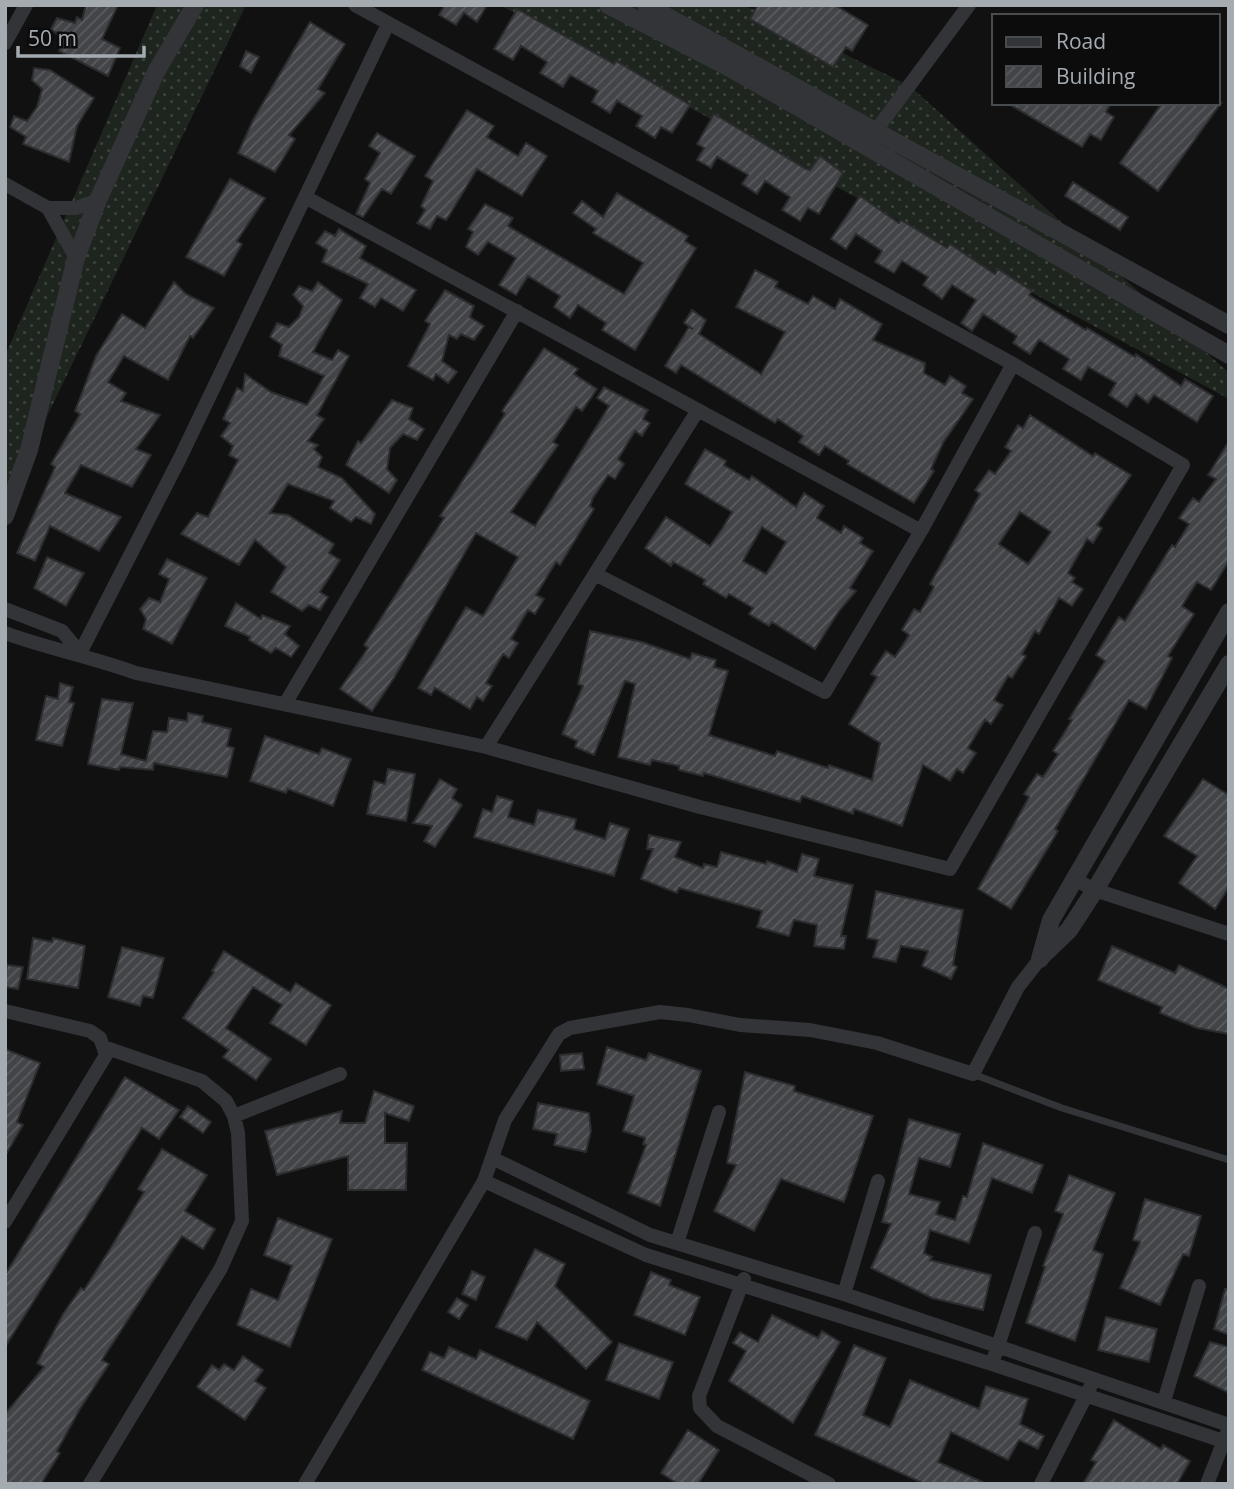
<svg xmlns="http://www.w3.org/2000/svg" width="1234" height="1489" font-family="'Open Sans',sans-serif">
	<style>
		.grass { fill: url(#grass-dots) }
		.building { fill: url(#building-hatch); stroke: #2b2c2e; stroke-width: 2; fill-rule: evenodd }
		.lines { fill: none; stroke-linecap: round; stroke-linejoin: round }
		.service { stroke: #323437; stroke-width: 7 }
		.minor { stroke: #323437; stroke-width: 14 }
		.tertiary { stroke: #323437; stroke-width: 18 }
	</style>
	<defs>
		<pattern id="grass-dots" width="8" height="8" patternUnits="userSpaceOnUse" patternTransform="scale(1.75)"><rect width="8" height="8" fill="#1e241e"/><path d="M2 2h.1M6 6h.1" fill="none" stroke="#3c413c" stroke-width="1.8" stroke-linecap="round"/></pattern>
		<pattern id="building-hatch" width="6" height="6" patternUnits="userSpaceOnUse" patternTransform="scale(1.75)"><rect width="6" height="6" fill="#434447"/><path d="M-1 1l2-2M0 6l6-6M5 7l2-2" fill="none" stroke="#5b5c5f"/></pattern>
	</defs>
	<rect width="100%" height="100%" fill="#111112"/>
	<path class="grass" d="M157,5H246L5,503V356Z
		M500,5H744L910,86L1229,373V399Z"/>
	<path class="building" d="M86,5H118L102,39L120,48L108,76L59,51L62,38L51,29L57,18L75,23L77,17L82,20Z
		M445,5H487L477,22L464,13L456,25L439,15Z
		M758,5H835L868,25L852,51L846,47L833,67L750,19Z
		M517,9L614,64L616,61L690,105L672,133L661,127L655,138L636,126L642,116L617,101L610,113L592,102L598,91L570,75L563,87L540,73L547,62L521,46L513,60L494,49Z
		M310,22L345,44L318,89L325,93L289,135L295,139L275,172L238,153L253,120Z
		M246,51L259,57L251,73L240,66Z
		M34,68L50,70L94,98L77,126L69,162L23,144L26,137L10,127L14,116L27,121L37,107L42,89L32,80Z
		M1007,103H1111L1106,112L1114,117L1101,140L1090,134L1082,147Z
		M1162,103H1221L1158,191L1120,163Z
		M467,110L494,126L487,137L518,156L526,143L547,156L522,196L477,169L449,216L446,220L437,216L430,229L417,223L425,210L421,206L433,181L425,176Z
		M714,114L806,169L810,170L820,156L843,173L819,214L808,208L800,221L782,210L790,197L765,181L757,194L742,184L748,175L717,157L711,168L697,160L704,148L697,144Z
		M377,133L415,156L391,194L382,189L363,217L356,214L370,183L365,179L380,153L369,146Z
		M230,179L265,198L237,241L242,244L224,276L186,257Z
		M1073,182L1128,217L1120,230L1065,196Z
		M617,193L688,236L685,241L696,248L635,350L602,330L606,323L578,305L570,318L554,307L560,296L528,276L516,295L499,285L516,258L488,242L478,255L466,247L473,232L468,229L485,204L513,218L508,226L624,294L643,263L593,233L596,229L573,213L582,201L603,217Z
		M860,196L899,223L901,220L947,248L950,244L995,274L998,269L1032,291L1029,295L1086,330L1087,328L1135,357L1136,354L1181,386L1185,379L1213,396L1197,422L1154,395L1148,403L1136,394L1127,407L1109,395L1116,383L1088,367L1081,380L1063,369L1069,359L1039,340L1030,354L1013,343L1017,336L983,314L972,331L961,323L976,300L952,285L942,299L923,285L928,277L902,261L894,273L875,262L882,251L856,234L846,249L831,239Z
		M339,229L366,246L360,258L416,290L403,311L381,298L375,307L360,298L368,284L322,262L327,250L316,243L325,231L335,236Z
		M755,270L778,282L775,287L808,304L813,296L835,309L840,299L882,324L873,340L925,363L924,373L945,385L950,376L966,386L962,393L973,399L943,443L931,469L934,471L914,503L847,464L849,461L825,446L819,455L799,442L803,436L778,419L775,423L681,365L676,373L665,366L689,327L693,329L684,323L692,310L706,320L699,334L761,374L785,332L736,307Z
		M174,282L186,294L214,308L193,338L190,336L168,380L124,356L108,382L126,393L121,401L160,415L136,449L151,455L132,487L81,465L65,493L121,517L99,551L50,526L35,561L17,553L55,467L51,464L80,414L75,411L96,356L122,314L145,328Z
		M318,282L342,300L313,352L332,360L338,350L349,356L317,415L324,419L308,441L318,445L314,449L322,457L318,467L342,478L375,514L371,524L356,517L351,522L330,508L334,501L288,484L270,513L288,515L334,544L329,553L340,560L320,592L328,597L320,610L309,605L302,611L271,592L286,567L255,540L239,565L181,534L197,513L208,517L238,460L229,455L233,446L221,436L230,423L223,419L237,388L243,391L245,374L271,392L307,405L324,376L279,356L282,345L270,337L277,323L289,327L299,317L303,306L293,295L299,286L312,291Z
		M445,290L474,306L470,317L484,326L474,340L461,334L457,339L449,335L442,361L457,372L448,383L436,374L433,380L408,366L430,324L425,321Z
		M544,348L578,369L574,374L597,389L582,411L576,407L553,442L558,445L511,512L535,526L609,406L597,398L604,387L648,410L643,419L650,423L642,436L635,431L618,459L624,464L615,479L608,475L593,498L590,506L594,509L560,565L556,562L536,595L544,599L535,614L528,610L511,639L518,643L509,658L503,654L486,683L492,686L483,701L477,697L470,709L435,688L431,695L418,688L466,607L483,616L518,557L476,533L394,678L372,711L340,689L368,648L364,645L444,518L440,516L505,414L502,411Z
		M392,400L413,408L409,419L424,429L417,440L403,434L390,448L387,469L397,480L389,493L346,465L358,441L361,443Z
		M1030,415L1093,456L1095,453L1131,475L1097,525L1102,528L1093,543L1087,539L1068,573L1075,578L1072,582L1083,589L1072,606L1059,598L1039,634L1035,631L1022,654L1026,656L1012,678L1008,676L994,700L1003,705L991,724L985,720L968,748L976,753L963,773L957,769L950,781L923,765L902,826L854,809L853,814L802,796L800,802L704,773L703,776L679,770V766L652,760L650,765L618,757L635,684L625,681L594,755L575,747L577,741L562,734L583,686L578,684L590,631L642,642L690,659L692,653L716,660L714,667L728,671L709,735L775,756L777,751L828,768L829,765L872,780L880,743L849,724L877,677L871,674L886,651L895,657L909,635L902,630L914,609L920,612L934,587L930,584L980,494L975,490L989,470L995,474L1011,451L1005,447L1018,425L1023,428ZM1020,512L1051,532L1028,564L999,544Z
		M1229,441V561L1211,590L1197,582L1182,606L1194,614L1168,656L1172,658L1146,709L1129,700L1055,829L1058,831L1011,909L978,889L1029,797L1024,794L1037,774L1043,777L1058,754L1053,751L1072,720L1069,719L1105,661L1096,655L1119,617L1125,621L1172,545L1175,547L1189,524L1179,518L1193,498L1199,502L1216,479L1208,475Z
		M705,449L726,461L724,465L749,480L752,476L796,507L804,493L824,506L817,518L841,533L844,526L863,538L860,543L873,551L850,588L856,591L839,611L815,649L772,622L769,626L749,614L753,608L729,594L726,598L703,584L705,580L673,562L671,566L645,548L666,517L710,546L722,529L732,512L685,484ZM762,527L786,542L766,574L743,561Z
		M47,557L84,573L66,606L34,588Z
		M167,559L207,578L172,644L143,629L146,619L140,609L149,598L160,602L169,579L159,574Z
		M236,603L261,619L262,615L290,626L285,634L299,646L291,657L276,648L271,653L249,640L250,637L225,626Z
		M60,683L73,687L69,702L74,703L62,746L36,740L46,696L58,699Z
		M102,699L133,703L121,754L146,761L153,731L167,732L169,718L187,721L188,713L203,716L202,722L231,729L227,746L234,748L227,777L154,763L153,770L120,767L119,770L88,764Z
		M265,736L319,754L322,748L351,759L333,806L288,789L286,793L250,781Z
		M388,769L415,774L406,821L367,814L374,781L385,784Z
		M440,779L457,789L452,798L462,805L435,847L424,841L432,826L413,823Z
		M1203,779L1229,795V887L1215,909L1179,883L1197,856L1164,836Z
		M497,796L513,801L508,817L534,825L538,810L576,819L574,829L605,839L610,823L629,829L614,876L474,837L483,809L492,812Z
		M649,835L681,842L675,857L703,868L704,864L717,867L721,852L766,864L767,861L797,872L802,854L819,859L814,876L853,885L841,936H846L844,949L814,946L817,925L794,920L789,936L757,927L762,911L679,888L677,893L641,879L653,849H647Z
		M876,891L963,910L953,965L957,967L951,979L922,966L928,951L901,946L896,962L873,957L878,940L867,938Z
		M33,938L52,942L53,938L85,946L78,988L27,979Z
		M1112,946L1175,973L1179,965L1229,989V1034L1197,1028L1160,1013L1162,1007L1098,980Z
		M122,947L164,958L153,998L143,996L140,1006L108,997Z
		M224,951L290,992L296,983L331,1005L306,1045L270,1023L282,1005L253,987L226,1028L271,1059L256,1080L223,1057L229,1050L183,1018L214,972L212,971Z
		M7,965L23,967L18,989L5,987Z
		M607,1047L646,1060L649,1053L701,1071L660,1206L628,1193L646,1145L643,1144L645,1138L623,1131L634,1096L597,1084Z
		M5,1049L40,1063L17,1122L23,1125L5,1156Z
		M582,1053L584,1069L561,1071L560,1055Z
		M745,1072L795,1086L794,1091L873,1116L844,1202L781,1179L754,1231L714,1211L736,1165L727,1163Z
		M125,1077L179,1110L159,1139L142,1128L5,1347V1275Z
		M374,1091L414,1106L409,1121L385,1113V1143H407L406,1190H348V1156L277,1175L265,1131L342,1111L340,1123H365Z
		M538,1103L589,1113L591,1131L586,1152L554,1145L557,1134L533,1129Z
		M188,1106L211,1122L203,1133L180,1117Z
		M909,1119L960,1134L950,1167L919,1158L909,1194L940,1202L936,1214L955,1220L963,1196L967,1197L983,1143L1043,1165L1032,1193L992,1178L969,1243L930,1230L924,1253L932,1257L930,1260L991,1275L983,1310L932,1298L871,1268L891,1224L882,1222Z
		M162,1149L207,1175L185,1211L215,1229L203,1249L182,1236L102,1360L109,1364L80,1409L57,1451L60,1453L41,1484H5V1414L44,1367L37,1363L63,1314L81,1288L84,1290L110,1249L144,1192L138,1189Z
		M1069,1175L1115,1193L1093,1250L1103,1254L1075,1341L1026,1323L1045,1267L1043,1266L1063,1214L1055,1211Z
		M1145,1199L1201,1216L1189,1256L1183,1254L1160,1305L1120,1288L1140,1242L1133,1240Z
		M278,1218L332,1239L290,1347L237,1325L251,1289L278,1300L292,1266L264,1255Z
		M535,1249L565,1264L555,1286L612,1342L586,1369L537,1322L527,1340L496,1327Z
		M472,1271L485,1277L476,1300L462,1294Z
		M651,1272L671,1280L669,1285L700,1297L685,1335L634,1315Z
		M1225,1289H1229V1335L1214,1329Z
		M457,1298L468,1305L459,1319L448,1312Z
		M772,1315L818,1338L822,1331L840,1342L793,1423L729,1381L746,1351L733,1343L740,1332L758,1342Z
		M1106,1317L1157,1329L1149,1362L1098,1350Z
		M1210,1342L1229,1347V1393L1194,1376Z
		M619,1343L673,1362L659,1399L606,1380Z
		M854,1345L886,1358L863,1415L890,1427L910,1380L979,1409L986,1386L1028,1399L1020,1424L1044,1436L1038,1449L1019,1440L1008,1460L951,1432L938,1462L987,1484H925L815,1435Z
		M449,1347L476,1359L480,1350L590,1401L573,1439L422,1370L430,1352L444,1358Z
		M243,1356L263,1370L255,1381L266,1388L245,1420L197,1387L212,1365L219,1370L224,1364L234,1370Z
		M1114,1420L1161,1449L1163,1445L1190,1461L1177,1484H1083L1096,1462L1091,1460Z
		M688,1430L719,1450L698,1484H678L661,1473Z"/>
	<g class="lines">
		<path class="service" d="M973,1074L1062,1108L1229,1160"/>
		<path class="minor" d="M5,43L26,5
			M877,129L969,5
			M5,184L48,208L76,258
			M305,197L921,531
			M48,208H76L98,200
			M597,575L825,692L921,531L1013,364
			M5,609L62,631L80,653
			M5,633C49,649 92,657 136,673L486,747L700,807L950,869L1183,465L1013,364L355,5
			M80,653L180,458L388,24
			M285,704L517,311
			M486,747L698,410
			M1074,879L1095,890L1229,934
			M5,1011L90,1031L100,1038L106,1055L5,1222
			M234,1116L340,1074
			M492,1158L650,1235L844,1294L1229,1425
			M484,1181L646,1255L992,1364L1229,1443
			M677,1243L719,1112
			M744,1279L699,1396L700,1408L717,1426L829,1484
			M844,1294L878,1181
			M992,1364L1035,1233
			M1164,1401L1199,1286
			M90,1484L221,1268L242,1221L238,1133L234,1116L226,1101L202,1081L104,1047
			M305,1484L484,1181L505,1120L559,1034L570,1028L660,1012L688,1015L740,1025L810,1030L877,1043L973,1074L1018,987L1040,959
			M1041,1484L1090,1388
			M1207,1484L1227,1433"/>
		<path class="tertiary" d="M608,5L730,68L1229,355
			M646,5L1229,325
			M5,516L29,450L76,258L98,200L156,72L195,5
			M1042,956L1069,930L1095,890L1229,664
			M1040,959L1051,920L1229,612"/>
	</g>
	<rect width="1234" height="1489" fill="none" stroke="#a4abb1" stroke-width="14"/>
	<rect x="992" y="14" width="228" height="91" fill="#0c0c0d" stroke="#494c4f" stroke-width="2"/>
	<rect x="1006" y="37" width="35" height="10" fill="#323437" stroke="#494c4f" stroke-width="2"/>
	<text x="1056" y="49" font-size="21" fill="#a4abb1">Road</text>
	<rect x="1006" y="66" width="35" height="21" fill="url(#building-hatch)" stroke="#494c4f" stroke-width="2"/>
	<text x="1056" y="84" font-size="21" fill="#a4abb1">Building</text>
	<path d="M18 46v10h126v-10" fill="none" stroke="#a4abb1" stroke-width="3.5"/>
	<text x="28" y="46" font-size="21" fill="#a4abb1" stroke="#0c0c0d" stroke-width="5" paint-order="stroke">50 m</text>
</svg>
